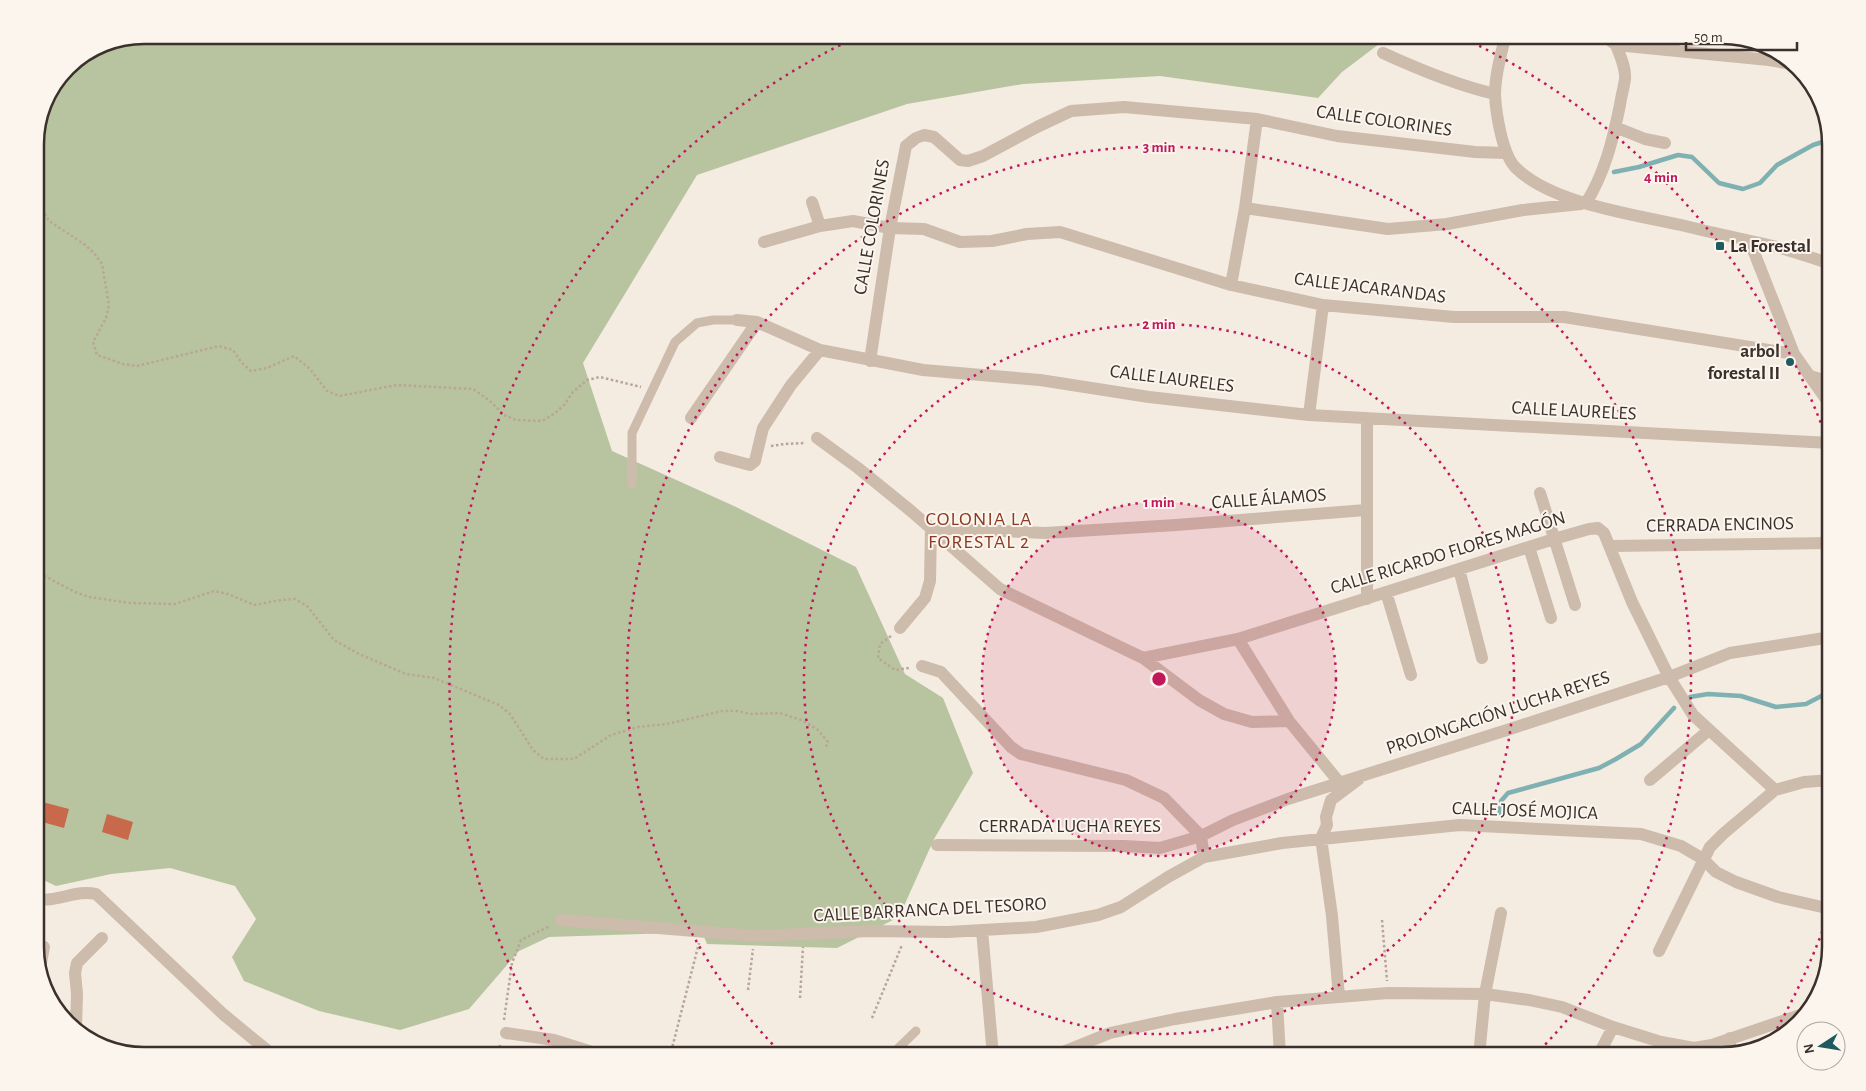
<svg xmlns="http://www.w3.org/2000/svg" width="1866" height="1091" font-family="'Alegreya Sans',sans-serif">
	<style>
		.green { fill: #b8c4a0 }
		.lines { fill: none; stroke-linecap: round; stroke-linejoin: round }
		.stream { stroke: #7fb0b2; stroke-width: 4.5 }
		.building { fill: #c8694b }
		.path { stroke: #b9a596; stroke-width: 2.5; stroke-dasharray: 2.5 2.5; stroke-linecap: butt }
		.service { stroke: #cdbbac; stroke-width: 9 }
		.minor { stroke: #cdbbac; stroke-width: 12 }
		.ring { fill: none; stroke: #c2185b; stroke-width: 2.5; stroke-dasharray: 2.5 5 }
		.poi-dot { fill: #1f5a5e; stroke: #fbf5ee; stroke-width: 2 }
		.labels { text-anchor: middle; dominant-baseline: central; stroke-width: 4; stroke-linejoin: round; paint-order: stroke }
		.street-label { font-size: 19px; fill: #3b302b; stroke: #fbf5ee }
		.poi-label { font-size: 19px; font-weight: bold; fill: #3b302b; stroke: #fbf5ee; text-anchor: start }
		.neighbourhood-label { font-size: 20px; letter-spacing: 1px; fill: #8c3b22; stroke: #fbf5ee }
		.rim { fill: none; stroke: #3b302b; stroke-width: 2.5 }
		.centre { fill: #c2185b; stroke: #fbf5ee; stroke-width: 2.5 }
		.ring-label { font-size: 15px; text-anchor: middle; font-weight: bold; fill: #c2185b; stroke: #fbf5ee; stroke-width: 4; stroke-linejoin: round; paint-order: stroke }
	</style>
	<rect width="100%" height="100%" fill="#f4ebe1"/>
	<path class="green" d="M144,35H1391L1342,72L1318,98L1160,76L1023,84L907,104L697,175L583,363L612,451L734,506L856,567L905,674L943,698L973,773L934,839L899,917L837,948L707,944L702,932L549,937L519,951L469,1009L400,1030L319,1011L244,981L232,957L256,919L235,886L170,868L111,874L56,886L35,876V137L46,96L67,67L103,43Z"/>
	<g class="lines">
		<path class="stream" d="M1614,172L1639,167L1678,155L1692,157L1719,183L1743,189L1760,183L1777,165L1813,145L1829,140
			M1690,697L1708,694L1741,696L1776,707L1806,704L1831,691
			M1499,814L1501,801L1508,793L1599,768L1616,759L1641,744L1674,708"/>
	</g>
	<path class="building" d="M35,800L69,809L64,828L35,820Z
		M107,814L133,822L128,840L102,832Z"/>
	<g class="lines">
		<path class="path" d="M35,180L42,209L49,221L84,244L94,253L102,264L109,305L106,318L93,342L97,355L123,364L137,366L219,346L233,350L241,362L251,371L267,368L294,356L310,369L327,391L340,396L396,385L473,389L490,401L504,415L516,420L542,421L554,414L564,405L573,392L587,380L600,377L641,387
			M771,446L785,444L805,443
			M35,571L75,592L89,597L130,603L175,604L214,591L228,594L254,605L281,600L295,599L307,606L334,640L359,654L406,674L434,678L499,705L510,714L533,750L544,759H574L611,735L638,727L667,724L722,711H737L750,714L780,713L801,720L817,729L828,742L826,747
			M891,636L880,644L878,658L895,670L909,668
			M1382,920L1387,981
			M748,990L753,949
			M800,998L803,947
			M872,1018L902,945
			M504,1020L512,963L521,940L550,926
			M498,1056L500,1045
			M670,1056L699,943"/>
		<path class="service" d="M632,484V433L675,342L697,323L713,320H737
			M890,1056L916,1031"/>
		<path class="minor" d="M1506,35C1501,53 1495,75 1495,95C1496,113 1502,153 1515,167C1550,203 1632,214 1681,225C1712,233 1745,239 1777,247C1795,252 1813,258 1831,264
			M1603,35L1616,45L1769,60L1791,64
			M1673,50L1675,35
			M1383,53C1420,70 1456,85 1495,94
			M1615,127L1645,139L1665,143
			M1829,133L1830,141
			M1829,191H1831
			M812,202L820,226
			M1586,203C1605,173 1613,139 1620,105C1621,97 1624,87 1625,79C1626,67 1620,56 1616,45
			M1245,208L1388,229L1447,224L1523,210L1581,204
			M764,242L820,226L853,221L890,228L924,229L960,242L992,241L1027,234L1060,232L1231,285L1323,305L1454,317H1564L1794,354
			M1750,242L1794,354L1831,406
			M1231,285L1245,208L1257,119
			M737,320L757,322L820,350L923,370L1040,380L1149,397L1309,415L1831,443
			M870,361L890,228L906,146L916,138L924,135L934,137L960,160L968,161L983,156L1037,127L1071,111L1124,107L1257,119L1337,136L1475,152L1506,153
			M1810,376L1831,382
			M1309,415L1323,305
			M691,418L757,322
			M1367,419V599
			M817,438L858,468L911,511L1000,589L1143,658L1199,700L1224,714L1252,722L1289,721
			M720,457L750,465L755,461L763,428L791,385L820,350
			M1540,493L1575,605
			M931,528L1045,533L1176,525L1366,510
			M1610,546L1831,543
			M1529,547L1551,618
			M1459,569L1482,658
			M1386,592L1411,675
			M900,628L925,598L930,581L931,528
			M1238,639L1289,721L1339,782
			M1143,658L1238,639L1554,539L1589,529L1598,528L1604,533L1632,602L1669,677L1693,715L1775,790L1723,834L1710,847L1659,951
			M922,666L941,672L1011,747L1021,754L1126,780L1164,798L1201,836L1160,848L1124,846L937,845
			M1650,780L1709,730
			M1775,790L1804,782L1831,780
			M1204,857L1201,836L1233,820L1288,799L1507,730L1669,677L1730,653L1831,637
			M35,898C55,904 75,889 96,894L223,1014L274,1056
			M561,920L755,936L870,931L948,932L1036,927L1098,915L1121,907L1168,877L1204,857L1282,843L1460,825L1641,834L1681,846L1703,859L1716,872L1736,882L1778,897L1831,909
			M982,930L993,1056
			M40,968L44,947
			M1339,997L1332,916L1321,838L1327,825L1326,817L1331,800L1359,779
			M1277,1002L1280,1056
			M76,1028L77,994L75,973L77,963L102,938
			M506,1033L554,1040L605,1056
			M1730,1038V1054
			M1053,1056L1110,1033L1175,1019L1277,1002L1388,993L1485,994L1529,1000L1562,1007L1613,1027L1661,1042L1694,1048L1712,1045L1803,1014
			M1479,1056L1485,994L1501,913
			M1598,1056L1613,1027
			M1658,1056L1661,1042"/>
	</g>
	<circle cx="1159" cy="679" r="177" fill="#c2185b" fill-opacity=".12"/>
	<g class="ring">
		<circle cx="1159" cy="679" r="177"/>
		<circle cx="1159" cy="679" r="355"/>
		<path d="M783 1055A532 532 0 1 1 1535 1055"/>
		<path d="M1830 910A710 710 0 0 1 1771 1039M557 1055A710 710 0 0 1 859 36M1459 36A710 710 0 0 1 1830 448"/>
	</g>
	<g class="poi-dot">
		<rect x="1715" y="241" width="10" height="10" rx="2.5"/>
		<circle cx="1790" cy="362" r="5"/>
	</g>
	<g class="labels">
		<g class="street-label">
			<text transform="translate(1384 121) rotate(8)">CALLE COLORINES</text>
			<text transform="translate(872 227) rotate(-80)">CALLE COLORINES</text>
			<text transform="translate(1370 288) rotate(7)">CALLE JACARANDAS</text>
			<text transform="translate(1172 379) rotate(7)">CALLE LAURELES</text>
			<text transform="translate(1574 411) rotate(3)">CALLE LAURELES</text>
			<text transform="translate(1269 499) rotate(-4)">CALLE ÁLAMOS</text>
			<text transform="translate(1720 525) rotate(-1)">CERRADA ENCINOS</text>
			<text transform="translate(1448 553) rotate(-17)">CALLE RICARDO FLORES MAGÓN</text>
			<text transform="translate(1498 713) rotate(-18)">PROLONGACIÓN LUCHA REYES</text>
			<text transform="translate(1525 811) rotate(2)">CALLE JOSÉ MOJICA</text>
			<text x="1070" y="826">CERRADA LUCHA REYES</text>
			<text transform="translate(930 910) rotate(-3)">CALLE BARRANCA DEL TESORO</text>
		</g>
		<g class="poi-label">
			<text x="1730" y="246">La Forestal</text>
			<text x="1780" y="351" text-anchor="end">arbol<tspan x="1780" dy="22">forestal II</tspan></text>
		</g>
		<g class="neighbourhood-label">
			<text x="979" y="519">COLONIA LA<tspan x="979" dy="23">FORESTAL 2</tspan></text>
		</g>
	</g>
	<path d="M0 0H1866V1091H0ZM144 44H1722A100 100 0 0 1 1822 144V947A100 100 0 0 1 1722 1047H144A100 100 0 0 1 44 947V144A100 100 0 0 1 144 44Z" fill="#fbf5ee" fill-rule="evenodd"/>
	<path class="rim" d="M144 44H1722A100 100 0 0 1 1822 144V947A100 100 0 0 1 1722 1047H144A100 100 0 0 1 44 947V144A100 100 0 0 1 144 44Z"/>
	<circle cx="1159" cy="679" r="8" class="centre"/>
	<g class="ring-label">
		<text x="1159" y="152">3 min</text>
		<text x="1661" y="182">4 min</text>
		<text x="1159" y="329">2 min</text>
		<text x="1159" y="507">1 min</text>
	</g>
	<g transform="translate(1821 1046) rotate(258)"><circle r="24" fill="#fbf5ee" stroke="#aea6a0"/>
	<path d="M0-4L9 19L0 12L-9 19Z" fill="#1f5a5e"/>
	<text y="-8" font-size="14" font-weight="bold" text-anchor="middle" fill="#3b302b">N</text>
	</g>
	<path d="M1686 42v8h111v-8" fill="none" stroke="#3b302b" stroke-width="2.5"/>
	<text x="1694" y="42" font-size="15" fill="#3b302b" stroke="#fbf5ee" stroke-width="4" paint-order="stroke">50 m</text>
</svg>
